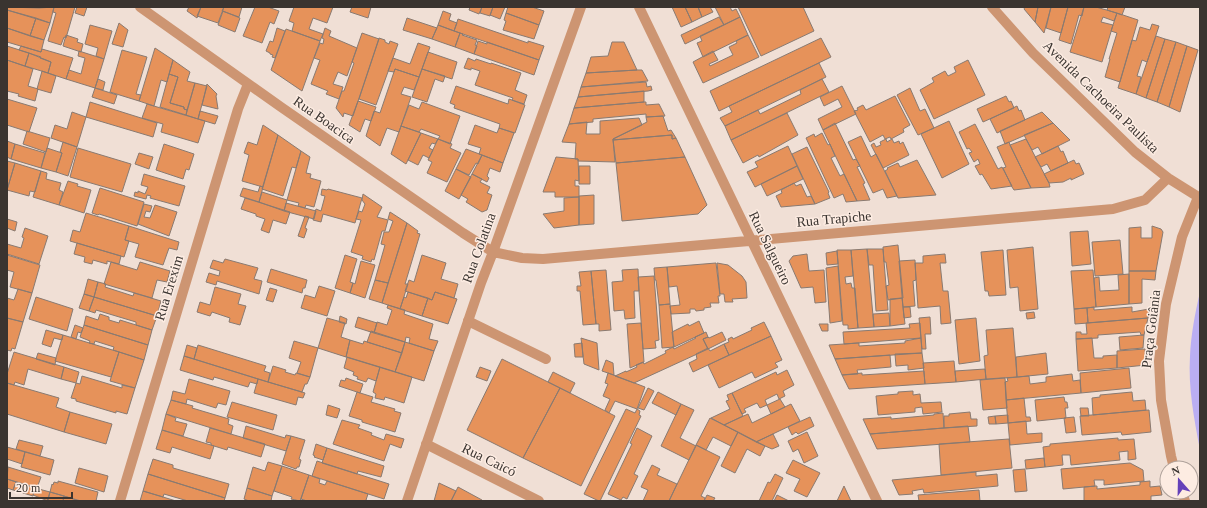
<svg xmlns="http://www.w3.org/2000/svg" width="1207" height="508" font-family="'Times New Roman',serif">
	<style>
		.green { fill: #baaef2 }
		.building { fill: #e6925a; stroke: #897a71 }
		.lines { fill: none; stroke-linecap: round; stroke-linejoin: round }
		.lane { stroke: #cd9572; stroke-width: 10 }
		.street { stroke: #cd9572; stroke-width: 10 }
		.labels { text-anchor: middle; dominant-baseline: central; stroke-width: 3; stroke-linejoin: round; paint-order: stroke }
		.street-label { font-size: 14px; fill: #3a3430; stroke: #fdece2 }
	</style>
	<rect width="100%" height="100%" fill="#f0dfd5"/>
	<path class="green" d="M1200,292V450C1194,419 1188,387 1190,356C1191,335 1195,313 1200,292Z"/>
	<path class="building" d="M7,7L39,8L54,7L50,23L7,10Z
		M54,7H75L66,38L64,37L61,45L48,41L56,13L53,12Z
		M77,7H87L84,16L75,13Z
		M189,7H201L197,18L187,11Z
		M201,7H224L218,23L197,16Z
		M224,7H242L239,17L222,11Z
		M255,7H268L279,11L274,24L270,22L262,43L243,36Z
		M294,7H333L327,23L313,18L309,29L323,34L320,41L292,31L294,23L289,21Z
		M352,7H371L368,18L350,12Z
		M470,7H482L479,14L469,10Z
		M482,7H493L490,16L480,13Z
		M493,7H505L500,19L490,15Z
		M508,7H532L544,11L539,25L506,13Z
		M672,7H685L692,22L681,27Z
		M685,7H698L702,17L692,22Z
		M698,7H710L713,12L702,17Z
		M715,7H730L732,11L736,9L740,17L724,25Z
		M738,7H803L814,31L761,56Z
		M1025,7H1038L1035,22L1024,9Z
		M1038,7H1051L1044,33L1035,22Z
		M1051,7H1068L1061,33L1046,28Z
		M1068,7H1084L1082,16L1079,15L1071,44L1059,40Z
		M1084,7H1096L1117,13L1114,21L1103,17L1101,22L1113,25L1102,62L1070,52Z
		M1108,7H1125L1122,15L1107,10Z
		M7,10L36,18L30,36L7,28Z
		M223,11L240,18L235,32L218,25Z
		M443,11L451,14L449,20L457,23L454,31L438,25Z
		M506,13L539,25L534,39L503,30L506,21L504,20Z
		M1117,13L1138,20L1120,82L1105,77L1110,59H1109L1117,33L1111,31Z
		M719,17L724,25L685,44L681,35Z
		M740,17L748,35L703,57L697,43L702,41L700,36Z
		M36,18L50,23L44,40L30,36Z
		M407,18L437,28L432,39L403,30Z
		M458,19L528,43V41L544,46L539,60L454,31Z
		M119,23L128,30L123,47L112,44Z
		M1152,24L1159,26L1147,62L1142,60L1137,76L1141,77L1136,94L1118,88L1132,40L1136,41L1140,27L1150,30Z
		M90,25L112,31L104,59L96,56L98,48L85,44Z
		M438,25L460,33L455,47L432,39Z
		M7,28L44,40L41,52L7,42Z
		M277,28L285,31L275,58L272,57L273,55L270,54V53L266,51L270,41L273,42Z
		M325,28L331,31L329,36L357,48L347,76L338,72L333,84L343,87L339,99L326,94L328,91L311,84L320,60L314,58L320,43L323,44L324,39L322,38Z
		M286,29L320,41L302,91L271,70Z
		M362,33L379,39L353,116L344,113L343,117L336,108L342,91H344L354,63L352,62Z
		M460,33L463,34L462,35L477,40L475,45L477,46L474,54L455,47Z
		M66,35L78,39L77,42L83,44L81,52L63,46Z
		M748,35L759,57L703,83L693,62L713,51L718,60L709,64L710,66L733,55L729,47L737,43L736,41Z
		M1156,36L1165,39L1146,98L1136,94Z
		M379,38L385,40V42L389,44L390,41L398,44L376,105L359,99Z
		M821,38L831,57L719,111L710,91Z
		M1165,39L1176,42L1157,102L1146,98Z
		M478,41L487,44V42L539,60L534,75L474,54Z
		M612,42H624L637,70L586,73L591,57L608,56Z
		M1176,42L1187,46L1169,107L1157,102Z
		M418,43L430,47L419,77L395,69L394,72L388,71L393,58L410,64Z
		M7,46L29,53L25,66L7,60Z
		M21,46L41,52L42,49L73,58L66,79L48,73L51,62L40,58L41,57L19,50Z
		M1187,46L1198,50L1180,112L1169,107Z
		M155,48L173,60L167,82L161,80L154,106L139,101Z
		M122,50L147,57L136,94L141,95L139,101L110,92Z
		M79,51L104,59L95,88L66,79L69,70L81,74L85,58L78,56Z
		M428,52L457,62L452,79L422,69Z
		M29,53L51,62L48,73L25,66Z
		M468,58L475,61L476,59L491,64V63L521,73L515,90L527,95L524,104L512,100L513,98L475,85L480,71L471,68V70L464,68Z
		M7,60L33,69L28,86L38,89L35,101L18,96L19,94L7,91Z
		M173,60L190,72L187,81L195,83L187,110L184,109V107L170,103L178,77L169,74Z
		M968,60L985,95L934,119L920,90L934,82L932,78L945,71L948,76L956,72L954,67Z
		M819,63L826,77L725,126L720,118L732,112L729,106Z
		M395,69L419,77L414,90L404,87L401,94L411,97L399,132L387,128L380,146L366,136L374,111L380,113Z
		M422,69L445,76L443,82L435,79L427,102L412,97Z
		M637,70H642L648,81L581,87L586,73Z
		M42,71L56,76L51,93L37,89Z
		M169,74L178,77L170,103L184,107V109L187,110L186,115L160,107Z
		M98,79L105,82L103,90L95,88Z
		M822,79L829,92L731,140L725,126L758,110L760,114L801,94L800,90Z
		M646,82L647,87L651,86L652,90L648,91L578,97L581,87Z
		M195,83L207,86L198,119L186,115Z
		M207,84L217,94L216,96L218,109L202,105Z
		M456,86L508,104L509,99L525,105L515,133L499,128L500,124L454,108L455,105L450,103Z
		M842,86L856,114L823,130L818,119L842,107L838,99L824,106L820,97Z
		M95,88L117,95L114,104L92,97Z
		M910,88L920,111L925,109L934,128L918,135L897,95Z
		M644,91V102L574,108L578,97Z
		M895,96L910,125L903,129L904,132L891,139L890,137L885,139L883,135L870,142L854,111L858,110L857,108L863,105L866,110Z
		M1006,96L1009,102L1011,101L1014,108L983,122L977,109Z
		M7,99L37,108L29,132L7,125Z
		M358,101L376,107L371,121L365,119L360,132L349,125Z
		M90,102L157,123L153,137L86,117Z
		M422,102L460,116L450,144L438,139L440,136L421,129L419,132L401,126L409,105L419,109Z
		M644,102H646V105L659,104L665,116L646,117V114L593,119V122L569,124L574,108Z
		M147,104L205,121L198,143L161,132L163,124L142,118Z
		M1017,106L1019,111L1021,110L1025,120L997,133L990,119Z
		M200,111L218,116L215,124L198,119Z
		M72,112L86,117L77,147L51,138L55,125L67,129Z
		M1042,112L1053,123L1005,144L1000,131Z
		M787,113L798,135L759,157L758,155L743,163L731,140Z
		M663,116L668,131L671,130L676,138L672,139V135L613,140V139L647,122L646,117Z
		M639,118L642,125L613,139L615,162L578,161V159H575L576,143L562,142L569,124L587,122L586,134H600V121Z
		M949,121L969,164L942,178L921,134Z
		M835,123L853,160L856,159L860,166L857,167L865,183L863,184L870,200L857,201L823,130Z
		M1053,123L1070,140L1042,154L1038,147L1032,150L1024,135Z
		M975,124L998,169L1002,167L1012,186L991,189L982,174L980,175L975,166L980,164L978,159L974,162L969,153L972,152L969,148L967,149L959,132Z
		M263,125L278,135L263,187L242,181L249,155L244,153L248,142L257,145Z
		M475,125L497,133L499,128L514,133L503,163L479,154L481,148L468,144Z
		M401,126L421,133L406,164L391,154Z
		M27,131L50,138L46,152L23,144Z
		M421,133L438,139L435,144L432,143L429,148L433,150L429,158L423,155L418,165L408,160Z
		M822,133L828,145L830,144L835,156L831,158L840,176L844,174L857,201L846,202L843,194L834,198L806,138L814,134L815,137Z
		M278,135L301,151L296,168L292,167L283,196L262,189Z
		M672,135V139L676,138L685,157L616,163L613,140Z
		M861,136L871,157L876,154L897,196L887,198L883,189L873,193L848,142Z
		M438,139L452,144L450,148L461,153L447,182L427,173L432,162L428,160Z
		M886,139L887,142L892,139L894,143L899,141L900,144L903,142L909,155L883,168L871,145L874,143L876,147L881,145L880,142Z
		M1026,139L1049,183L1050,187L1031,188L1010,145Z
		M7,141L15,144L11,159L7,157Z
		M63,142L77,147L68,176L56,172L62,153L60,152Z
		M1009,142L1010,145L1031,188L1014,190L1012,187L1003,168L1006,167L997,147Z
		M15,144L45,153L41,168L11,159Z
		M164,144L194,154L189,170L186,169L183,179L156,170Z
		M788,146L797,166L755,187L747,172L758,167L755,162Z
		M1058,146L1061,152L1063,151L1068,163L1051,171L1047,164L1041,167L1035,157Z
		M807,147L829,192L828,193L830,198L815,204L792,154Z
		M47,148L62,153L56,172L41,168Z
		M78,148L131,164L122,192L70,177Z
		M466,149L482,155L478,164L476,163L469,175L456,169Z
		M301,151L310,157L306,173L311,174L310,178L321,181L314,207L306,205L305,208L298,206L299,203L287,200Z
		M139,153L153,157L149,169L135,164Z
		M482,155L503,163L500,172L490,168L487,176L489,178L487,182L472,174Z
		M556,157L578,159L579,181L575,180V186H579V197H555V192H543Z
		M685,157L707,205L698,214L622,221L616,163Z
		M917,160L936,195L898,198L885,171L888,169L887,168L898,163L900,167Z
		M1074,160L1076,164L1079,163L1084,174L1071,180V178L1063,182L1049,183L1044,174Z
		M7,161L15,163L7,190Z
		M15,163L41,171L35,192L30,191L29,196L7,190Z
		M579,166H590V184H579Z
		M797,166L803,179L767,196L761,184Z
		M456,169L471,177L459,199L445,191Z
		M41,171L47,173L46,179L61,183L59,190L63,192L59,205L33,197Z
		M144,174L185,186L179,206L150,198L151,196L147,195L146,199L134,196L135,192L138,193V191L145,194L148,187L141,185Z
		M472,174L482,179L480,182L490,187L487,193L492,195L487,210L482,212L466,202L468,199L461,195Z
		M68,181L78,184L77,186L91,190L84,213L59,205Z
		M794,183L796,186L801,184L807,197L811,196L815,204L781,207L776,196L782,193L781,190Z
		M260,186L263,187L259,202L240,196L243,188L258,192Z
		M100,188L144,202L137,226L99,214L98,215L92,213Z
		M322,189L327,190L328,189L362,198L355,223L323,214L321,222L313,220L316,209L321,211L325,196L321,195Z
		M262,192L287,200L284,211L259,202Z
		M363,194L382,207L377,217L388,220L385,231H382L374,260L372,259L371,262L362,259L363,256L351,252L361,220L356,219L359,211L362,212L365,204L362,200Z
		M594,195V224L579,225V196Z
		M579,197V225L554,228L543,214L564,211V198Z
		M245,198L290,212L286,224L273,220L269,233L261,230L265,219L256,216V214L241,209Z
		M286,203L316,211L314,219L284,211Z
		M144,204L152,206L150,212L146,211L144,217L150,218L155,205L177,212L169,236L138,224Z
		M390,212L407,223L388,283L375,280L385,245L381,244L384,232H389L393,221L388,219Z
		M86,213L129,226L125,240L129,241L124,257L70,241L73,230L80,232Z
		M305,216L309,217L305,228L307,229L304,238L298,236Z
		M7,219L17,222L15,231L7,228Z
		M407,223L418,231L417,233L420,234L405,284H408L400,309L382,303Z
		M129,226L179,242L177,250L169,248L163,265L135,257L139,244L125,240Z
		M1152,226L1161,229L1163,232L1156,271H1129V228L1141,227V238H1152Z
		M25,228L48,236L39,264L7,254V244L21,248L24,238L22,237Z
		M1088,231L1091,264L1072,266L1070,232Z
		M1120,240L1123,274L1095,276L1092,242Z
		M77,243L121,256L119,264L107,261V264L93,260L92,264L84,262L85,257L74,254Z
		M898,245L903,298L888,300L886,286L889,285L886,262H884L883,247Z
		M1033,247L1038,309L1020,311L1018,287L1010,288L1007,250Z
		M867,249L874,327L858,328L851,250Z
		M867,249H883L888,310L876,311L873,265H869Z
		M837,250H851L853,276L845,277L846,284L851,283L852,288H855L858,328L848,329V325H843Z
		M1003,250L1006,295L989,296L988,291H985L981,252Z
		M837,251L838,264L827,265L826,253Z
		M807,254L809,271L824,270L826,302L815,303L813,287L801,288L789,261L793,256Z
		M945,254L946,263H940L943,291H948L951,323L941,324L940,306L918,308L915,263H923V256Z
		M7,255L40,265L32,293L10,287L14,272L7,270Z
		M345,255L357,259L350,282L353,283L350,293L335,288Z
		M422,255L446,263L441,279L458,284L454,298L435,292L432,300L405,291L409,280L414,282Z
		M225,259L258,268L254,279L262,281L259,294L217,281L216,285L206,282L209,273L219,276L220,271L210,268L213,260L223,263Z
		M915,260L916,280L913,281L915,306L903,307L899,261Z
		M361,261L375,265L365,298L350,293L353,283L355,284Z
		M111,262L137,270L140,262L170,271L167,282L157,280L152,298L104,284Z
		M716,263L720,296H718L719,303H710L711,307L704,308V310L696,311L695,309H690V313L671,314L670,306L680,305L677,286L669,287L667,267Z
		M717,263L728,265L742,276L746,282L747,298L732,299L733,302H725L724,294H720Z
		M838,266L842,321L830,323L826,268Z
		M667,267L670,304L659,305L656,280H655L654,268Z
		M271,269L307,280L305,288H303L302,293L267,282Z
		M638,269L639,291H634L635,318L625,319L624,310L614,311L612,282L623,281L622,270Z
		M606,270L611,330L599,331V324H596L591,271Z
		M1093,270L1096,307L1074,309L1071,271Z
		M591,271L596,324L583,325L580,291H577V286H581L579,272Z
		M1129,271H1156L1155,280L1142,279V303L1129,304Z
		M1129,274V304L1096,307L1094,278L1099,277L1100,291L1119,290L1118,275Z
		M654,276L659,340L655,341L656,348L643,349L638,277Z
		M88,279L98,282L94,297L84,294Z
		M375,280L388,283L382,303L369,299Z
		M98,282L106,284L105,287L133,296L134,293L161,301L157,316L94,297Z
		M319,286L335,291L327,316L301,308L305,295L315,298Z
		M215,287L241,294L238,304L246,306L240,325L229,322L230,318L212,312L210,316L197,312L200,302L210,305Z
		M270,288L277,290L273,302L266,300Z
		M18,289L32,293L23,322L7,318V298L14,300Z
		M408,292L428,298L422,316L400,309L404,297L406,298Z
		M435,292L457,299L448,324L422,316L428,298L432,300Z
		M84,294L94,297L89,311L79,308Z
		M36,297L73,309L67,331L29,319Z
		M94,297L157,316L152,330L136,325V322L96,310L95,313L89,311Z
		M902,298L905,324L890,326V299Z
		M670,304L674,347L662,348L659,305Z
		M388,305L405,310L404,314L433,324L429,339L438,341L434,351L409,343L410,338L406,337L405,342L374,333L377,322L387,325L392,310L387,308Z
		M903,307H910L911,317L904,318Z
		M1094,307V310L1132,307V312L1149,309L1148,318L1088,323L1087,308Z
		M1087,308L1088,323L1075,324L1074,309Z
		M1034,312L1035,318L1027,319L1026,313Z
		M889,313L890,326L874,327L873,314Z
		M100,314L109,317V320L119,323L120,320L152,330L148,345L84,325L86,316L98,320Z
		M340,316L347,319L346,324L339,322Z
		M358,317L377,323L374,333L355,327Z
		M930,317L931,334H925L926,349H922L919,318Z
		M7,318L23,322L15,349L12,348L11,351L7,350Z
		M327,318L345,323L341,337L350,340L346,357L318,348Z
		M976,318L980,361L959,364L955,320Z
		M1148,318L1144,335H1141L1140,332L1098,335V338L1076,339V332H1081V334H1087L1086,323Z
		M699,321L704,333L674,347L672,332L688,324L689,326Z
		M764,322L771,336L729,355L724,344L729,342L728,339L732,337L733,339L752,330L751,328Z
		M641,323L644,362L630,368L627,324Z
		M920,323L921,338L844,344L843,332L910,328L909,324Z
		M819,324H828V331H822Z
		M75,325L83,328L81,333L78,332L76,339L71,337Z
		M84,325L148,345L144,360L113,350L114,347L95,341L94,344L89,343L90,341L80,337Z
		M1013,328L1017,377L986,379L984,356L988,355L986,330Z
		M46,330L63,335L62,340L54,338L51,347L42,344Z
		M371,331L405,342L402,353L367,342Z
		M706,332L708,337L703,339L708,349L634,383L615,376L626,371V372L637,367L636,365L643,362L644,364L666,353L665,351L673,347L674,349L696,338L695,337Z
		M722,332L726,340L708,349L703,339L708,337L709,338Z
		M63,335L119,352L111,377L55,361Z
		M1144,335L1143,348L1120,350L1119,337Z
		M771,336L782,360L775,363L778,367L755,378L752,372L719,388L708,365Z
		M581,338L597,343L599,370L584,364Z
		M921,338L922,353L835,359L829,345L859,343V346L905,343V341Z
		M1092,338L1094,358H1103V356L1117,355V368L1078,371L1076,339Z
		M350,340L363,344L364,341L402,353L395,372L346,357Z
		M294,341L318,348L310,377L297,373L301,362L289,358Z
		M405,342L434,351L424,381L395,372Z
		M582,343L583,357H575L574,344Z
		M724,344L729,355L693,372L689,363L697,359L696,354L708,348L710,351Z
		M187,345L197,348L194,359L184,356Z
		M198,345L266,366L264,371L270,373L268,382L194,359Z
		M1145,349L1146,365L1117,368V351Z
		M14,352L64,367L61,379L28,369L24,385L15,382L14,385L7,383V374Z
		M119,352L144,360L135,388L110,381Z
		M38,353L56,358L55,365L36,359Z
		M922,353L924,368L908,370V365L896,366L895,354Z
		M1046,353L1048,374L1017,377L1016,357Z
		M890,355L891,367L857,370L858,374L842,375L835,359Z
		M184,356L258,379L257,384L250,382L248,387L214,377L213,380L180,370Z
		M347,357L380,367L376,381L368,378L366,382L357,379L358,377L353,375L354,372L344,368Z
		M502,359L560,388L523,458L467,430Z
		M606,360L613,363L614,375L602,371Z
		M954,361L956,382L925,384L923,363Z
		M273,366L286,370L285,372L295,375L296,373L310,377L307,384H305L302,392L268,382Z
		M64,367L79,372L76,383L61,379Z
		M380,367L412,377L404,403L385,397L384,400L375,398L376,394L373,392Z
		M480,367L491,371L487,381L476,377Z
		M1129,368L1131,388L1081,393L1080,373Z
		M985,369L986,379L956,382L955,371Z
		M787,370L794,385L783,391L785,396L779,399L777,394L765,400L767,405L760,408L757,403L744,409L746,412L742,414L732,393L776,372L777,375Z
		M924,371L925,384L849,389L842,375L862,373V375Z
		M553,372L575,383L570,393L548,382Z
		M608,373L645,387L637,409L615,401L609,413L605,410L610,399L603,396L608,384L605,383Z
		M1072,374L1073,381L1080,380L1081,393L1006,400L1005,382L1008,381L1007,378L1029,376L1030,384L1046,382V377Z
		M82,376L122,388V385L135,388L127,414L116,411V413L76,401V399L71,398L76,383L80,384Z
		M346,378L363,384L360,393L339,386L341,380L345,381Z
		M1005,378L1007,408L983,410L980,380Z
		M189,379L230,391L226,405L218,403L216,408L187,399L186,404L171,400L173,391L185,394Z
		M258,379L305,393L303,398L298,397L296,405L254,393Z
		M7,383L59,398L56,407L70,412L64,432L7,414Z
		M560,388L615,416L581,486L523,458Z
		M648,388L654,391L644,410L638,408Z
		M913,391V395L920,394L921,403L941,402L942,412L923,414L922,407L915,408V412L878,415L876,396L898,394V392Z
		M357,392L373,397L371,402L395,409L394,411L401,413L395,432L362,422V420L349,416Z
		M658,392L681,404L676,415L652,403Z
		M1132,392L1133,401L1145,400L1146,410L1093,415L1092,398L1100,397V395Z
		M732,393L743,416L724,425L711,418L730,409L726,401L729,400L727,395Z
		M1064,397L1065,402H1067L1068,408H1065L1066,418L1037,421L1035,400Z
		M1024,398L1026,417H1030L1031,421L1008,423L1006,400Z
		M780,399L785,407L771,414L767,405Z
		M171,400L193,406L192,408L229,419L228,424L233,426L231,434L166,414Z
		M232,402L277,415L273,430L227,417Z
		M681,404L694,410L680,438L696,446L689,460L661,446Z
		M791,404L800,421L756,442L724,425L748,414L752,423Z
		M328,405L340,409L337,418L326,415Z
		M1080,408H1088L1089,416H1081Z
		M626,409L635,413L637,409L640,411L639,415L641,416L600,501H599L584,494Z
		M1149,410L1151,432L1122,435L1121,432L1082,435L1080,416Z
		M70,412L112,424L106,444L64,432Z
		M970,412L971,419H977V426L944,428V416H949V414Z
		M943,413L944,428L870,434L863,419L891,417V419L934,415V414Z
		M166,414L176,418L175,421L187,424L183,436L162,430Z
		M1008,415V423L996,424L995,416Z
		M995,416L996,424H989L988,417Z
		M810,417L814,426L798,434L796,432L792,435L788,427Z
		M1074,417L1076,432L1066,433L1064,418Z
		M710,418L738,432L731,446L713,437L706,450L696,445Z
		M342,420L360,425L358,428L372,433L371,435L384,440L386,434L404,439L401,448L390,444L384,461L333,444Z
		M1026,421L1027,434L1042,433V442L1010,445L1008,423Z
		M246,426L285,438L286,435L291,436L286,451L243,438Z
		M968,426L970,442L877,449L870,434Z
		M210,428L265,444L261,457L228,447L227,450L211,445V443L206,442Z
		M637,428L652,436L634,474L638,476L627,499L623,497L621,500L608,494L632,444L630,443Z
		M162,430L214,446L210,459L172,447L170,453L156,449Z
		M738,432L765,446L760,456L747,449L735,473L721,466Z
		M807,432L818,456L804,463L798,449L793,452L788,441Z
		M773,434L779,446L772,449L756,442Z
		M291,436L305,440L299,459L301,460L299,467H297L296,469L282,464Z
		M1118,438V440L1134,439L1136,459L1128,460V451L1119,452L1120,460L1071,465L1070,455H1062L1063,465L1045,467L1043,447L1050,446V444Z
		M1009,439L1012,468L941,475L939,444Z
		M19,440L43,446L40,456L16,449Z
		M316,444L327,448L323,460L314,457L315,456L313,455Z
		M696,445L720,457L701,496L705,498L704,501H669Z
		M7,447L25,452L22,464L7,459Z
		M327,448L384,466L381,477L358,471L357,474L322,463Z
		M25,452L54,460L50,475L21,467Z
		M1044,458L1045,467L1026,469L1025,460Z
		M153,459L173,465V468L229,484L225,498L148,474Z
		M793,460L820,473L807,497L794,491L800,479L786,473Z
		M317,461L389,484L384,499L312,476Z
		M268,462L282,466L272,496L247,488L253,467L265,471Z
		M1130,463L1143,470L1144,481L1104,485V480H1094L1095,486L1063,489L1061,469Z
		M652,465L660,469L657,475L677,484L669,501H643L648,490L641,487Z
		M282,466L309,475L300,501L291,499L292,497L274,491Z
		M8,467L41,477L37,488L7,479Z
		M79,468L108,476L104,492L75,483Z
		M1025,469L1027,491L1015,492L1013,470Z
		M976,472V476L997,474L998,486L924,493L923,489L912,491L913,494L899,495L892,480Z
		M148,474L225,498L224,501H188L164,494L163,497L143,491Z
		M775,474L783,478L772,501H759L768,482L770,483Z
		M309,475L320,479L319,483L325,485L327,481L368,494L366,500L368,501H307L301,499Z
		M7,479L16,482L13,490L7,488Z
		M58,481L98,492L96,501H81L50,492L52,484L53,485L54,482L58,483Z
		M1150,481V487L1160,486L1162,495L1151,496V501H1084V487L1097,486V489L1140,485V482Z
		M16,482L35,488L33,496L13,490Z
		M439,483L456,491L451,501H434Z
		M844,486L851,501H837Z
		M458,487L482,500V501H451Z
		M35,488L50,492L48,501L33,495Z
		M247,488L272,496L271,501H249L244,499Z
		M979,490L980,501H919L918,495Z
		M143,491L163,497L176,501H140Z
		M50,492L64,496L63,501H47Z
		M707,495L715,498L713,501H704Z
		M777,495L789,501H774Z
		M64,496L79,501H63Z"/>
	<g class="lines">
		<path class="lane" d="M468,321L546,359"/>
		<path class="street" d="M140,7L281,107L463,233L493,252L522,258L543,259L1113,209L1145,200L1168,178
			M639,7L877,501
			M992,7L1033,53L1135,152L1168,178L1200,198
			M426,444L539,501
			M1174,468L1171,456L1161,400L1159,361L1166,304L1182,237L1198,197
			M1182,492L1185,501
			M120,501L238,109L248,84
			M407,501L481,283L493,252L581,7"/>
	</g>
	<g class="labels">
		<g class="street-label">
			<text transform="translate(1101 97) rotate(44)">Avenida Cachoeira Paulista</text>
			<text transform="translate(324 120) rotate(35)">Rua Boacica</text>
			<text transform="translate(834 219) rotate(-5)">Rua Trapiche</text>
			<text transform="translate(479 248) rotate(-70)">Rua Colatina</text>
			<text transform="translate(770 248) rotate(64)">Rua Salgueiro</text>
			<text transform="translate(169 288) rotate(-73)">Rua Erexim</text>
			<text transform="translate(1151 329) rotate(-83)">Praça Goiânia</text>
			<text transform="translate(489 460) rotate(26)">Rua Caicó</text>
		</g>
	</g>
	<rect width="1207" height="508" fill="none" stroke="#3a3430" stroke-width="16"/>
	<g transform="translate(1179 480) rotate(340)"><circle r="19" fill="#fdece2" stroke="#afa29b"/>
	<path d="M0-3L7 15L0 10L-7 15Z" fill="#6541b9"/>
	<text y="-6" font-size="11" font-weight="bold" text-anchor="middle" fill="#3a3430">N</text>
	</g>
	<path d="M10 492v6h62v-6" fill="none" stroke="#3a3430" stroke-width="2"/>
	<text x="16" y="492" font-size="12" fill="#3a3430" stroke="#fdece2" stroke-width="3" paint-order="stroke">20 m</text>
</svg>
